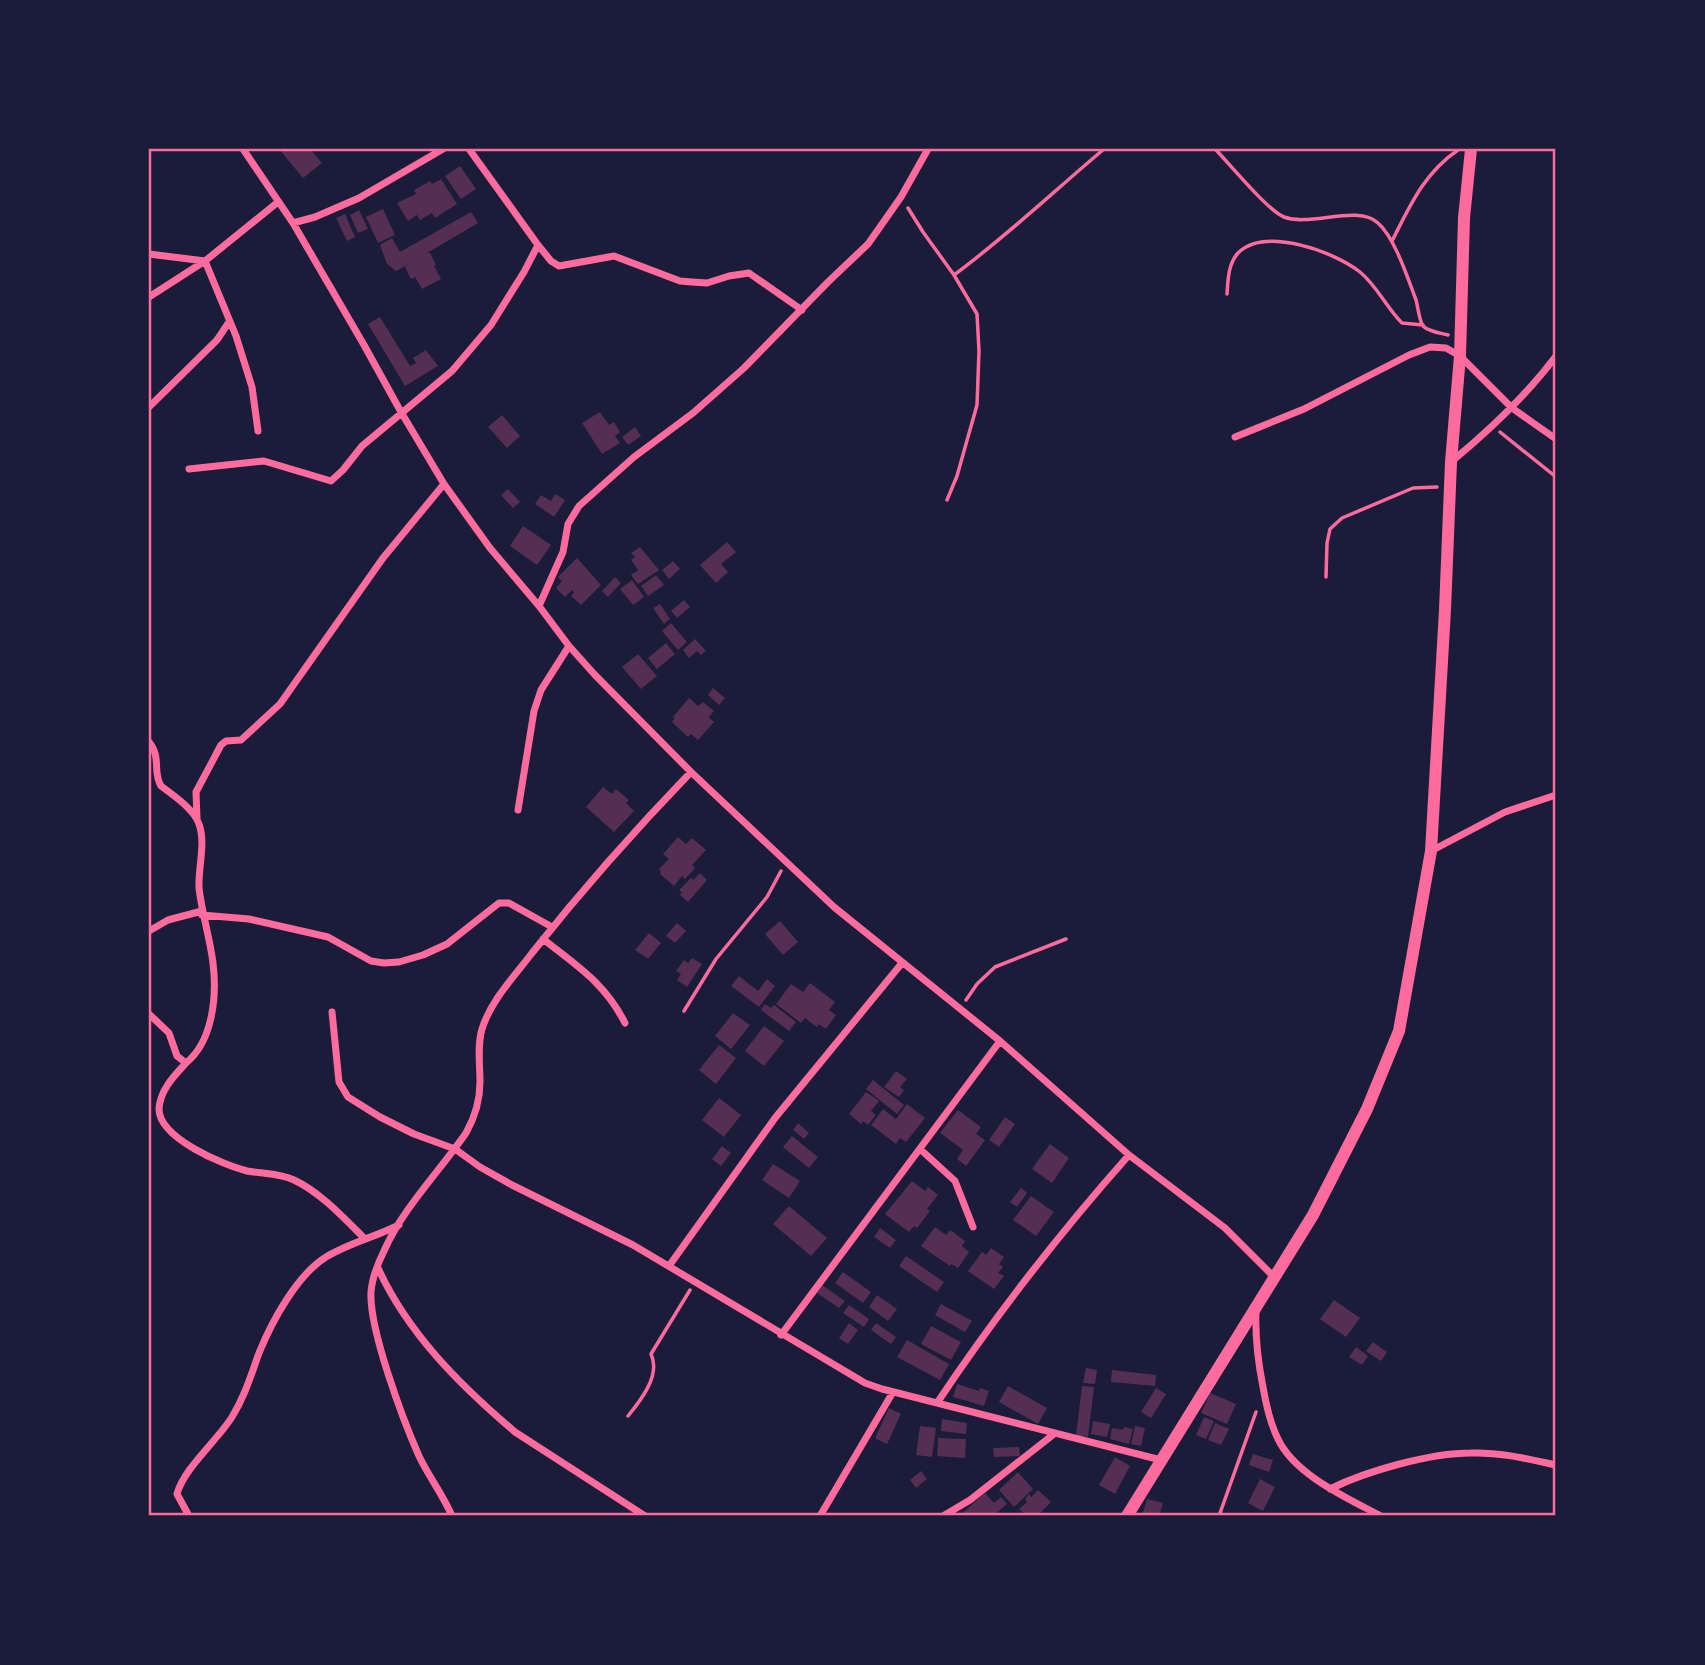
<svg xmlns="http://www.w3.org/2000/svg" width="1705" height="1665" font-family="Manrope,sans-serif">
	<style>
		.building { fill: #542f53 }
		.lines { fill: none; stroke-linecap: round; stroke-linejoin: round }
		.path { stroke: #ff6b9d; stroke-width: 3.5 }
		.minor { stroke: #ff6b9d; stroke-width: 7 }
		.tertiary { stroke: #ff6b9d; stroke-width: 12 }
		.neatline { fill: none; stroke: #ff6b9d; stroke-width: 2.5 }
	</style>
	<rect width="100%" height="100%" fill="#1b1b3a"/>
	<path class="building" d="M279,149H310L322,163L303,178Z
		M460,166L476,189L461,199L445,176Z
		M441,179L457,204L435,218L432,213L420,220L417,215L408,221L397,203L416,194L414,190L430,181L432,184Z
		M383,209L395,235L378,243L366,217Z
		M359,210L368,229L358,233L350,215Z
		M471,212L478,223L427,253H430L436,265L434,266L441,279L422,289L415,277L411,279L405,267L409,264L396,271L387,264L380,245L392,238L400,252Z
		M345,214L355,237L347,241L336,218Z
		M380,317L410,366L416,363L413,358L426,350L438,366L405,386L368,324Z
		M600,412L609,425L614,422L620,432L615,436L620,443L602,454L582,423Z
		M502,415L520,436L507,448L488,427Z
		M635,427L641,436L628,445L622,437Z
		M508,489L520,502L513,508L501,495Z
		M555,494L565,500L554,517L535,504L541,495L551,501Z
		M523,526L551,545L537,565L510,546Z
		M727,542L736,552L721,564L728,572L716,583L700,565Z
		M640,547L659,570L638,584L631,575L638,570L631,560L635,557L631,553Z
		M577,558L601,585L581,605L571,596L574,593L572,590L565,597L556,588L562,581L558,577Z
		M673,561L680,569L669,579L662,570Z
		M656,575L664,585L648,596L641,586Z
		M615,577L621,583L608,597L602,591Z
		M632,580L644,597L633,605L620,589Z
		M684,600L690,607L677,618L671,611Z
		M660,604L670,619L664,624L653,608Z
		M671,623L687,642L678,650L662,631Z
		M695,639L706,651L701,655L697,651L689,658L683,650Z
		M666,643L675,654L657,669L648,658Z
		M638,654L657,676L641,689L622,667Z
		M713,688L725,698L719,705L708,695Z
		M689,698L698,706L703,702L714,711L709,717L714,722L698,740L691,734L688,737L672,722L675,718L673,717Z
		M603,787L612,794L616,789L629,800L626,803L634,811L614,832L586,807Z
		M678,837L686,844L692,838L706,850L692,865L695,868L685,879L682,876L674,886L660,874L661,872L659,869L669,859L663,854Z
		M700,873L707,880L688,902L680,895L682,892L679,890L691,878L693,880Z
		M780,921L798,942L783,955L765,934Z
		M677,923L686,931L675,943L666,936Z
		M649,933L661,943L648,959L635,950Z
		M692,958L702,964L687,987L677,980L681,974L676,971L684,960L688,963Z
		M739,976L758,991L767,979L775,986L759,1007L731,986Z
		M810,983L835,1002L829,1010L836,1015L826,1029L819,1024L817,1027L805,1018L801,1023L776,1004L791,984L803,992Z
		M765,1004L771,1008L774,1005L796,1022L789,1031L761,1010Z
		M733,1013L750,1025L731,1049L715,1036Z
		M764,1026L784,1041L764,1066L745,1051Z
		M719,1045L736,1058L716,1084L699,1070Z
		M896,1071L907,1079L900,1087L904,1090L899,1097L884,1087Z
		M873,1080L904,1105L897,1114L866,1089Z
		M866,1092L879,1101L871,1111L876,1115L868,1125L863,1121L861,1124L849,1114Z
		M719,1098L741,1115L724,1137L702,1120Z
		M907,1104L925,1118L906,1142L900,1138L896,1144L871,1125L883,1109L896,1119Z
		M958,1110L981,1127L976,1134L985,1140L966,1166L957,1159L963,1150L940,1133Z
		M1005,1117L1015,1124L999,1147L989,1140Z
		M798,1123L809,1133L804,1139L793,1130Z
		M792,1136L818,1157L809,1168L783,1147Z
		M1050,1144L1069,1158L1052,1183L1032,1169Z
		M722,1146L731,1153L721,1166L712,1159Z
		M773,1164L800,1181L789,1198L762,1180Z
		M912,1181L925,1191L928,1187L938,1195L927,1209L930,1211L917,1228L914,1226L909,1232L885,1214Z
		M1021,1188L1027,1193L1017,1207L1010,1202Z
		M1031,1196L1054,1212L1036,1236L1013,1220Z
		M789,1206L827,1238L811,1256L773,1224Z
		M935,1227L946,1235L950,1230L965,1241L962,1246L969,1252L958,1268L951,1264L950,1266L921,1246Z
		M880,1228L896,1240L890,1248L874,1237Z
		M991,1248L1004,1257L999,1264L1003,1267L998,1273L1004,1276L994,1289L968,1271L982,1252L986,1255Z
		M906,1256L944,1282L937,1292L899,1266Z
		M843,1272L871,1292L863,1303L835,1283Z
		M822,1285L845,1301L839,1308L817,1293Z
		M877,1295L897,1309L888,1321L869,1307Z
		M1334,1300L1360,1318L1346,1337L1320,1319Z
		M941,1304L972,1321L965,1332L935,1315Z
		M849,1305L869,1319L864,1327L843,1313Z
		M849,1323L858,1330L848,1344L839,1338Z
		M876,1323L896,1337L891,1344L871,1330Z
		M931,1326L961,1342L951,1360L921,1344Z
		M907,1340L949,1364L940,1380L897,1357Z
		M1373,1342L1387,1352L1381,1361L1366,1351Z
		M1356,1347L1368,1356L1362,1365L1349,1357Z
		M1086,1368L1097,1370L1095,1384L1083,1383Z
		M1112,1370L1156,1375L1155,1386L1111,1382Z
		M957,1384L979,1391L980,1388L989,1391L984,1406L953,1397Z
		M1008,1386L1047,1408L1038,1424L999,1402Z
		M1082,1386L1094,1387L1088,1437L1076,1435Z
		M1156,1388L1166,1394L1151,1418L1141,1412Z
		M1210,1393L1236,1404L1227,1424L1201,1413Z
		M889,1408L901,1414L887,1444L875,1438Z
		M1204,1417L1214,1421L1206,1439L1196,1435Z
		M942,1419L967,1423L966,1434L941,1431Z
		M1093,1421L1110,1424L1107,1437L1091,1434Z
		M1215,1423L1229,1429L1221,1445L1208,1440Z
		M920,1426L936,1428L932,1457L916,1455Z
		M1135,1426L1145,1428L1141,1446L1131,1444Z
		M1124,1427L1133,1429L1129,1444L1110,1439L1112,1428L1123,1430Z
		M938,1438L966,1439L965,1458L937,1456Z
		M1019,1447L1020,1456L994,1457L993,1448Z
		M1253,1454L1273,1460L1269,1472L1249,1465Z
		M1115,1457L1130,1466L1115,1494L1099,1485Z
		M921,1471L927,1479L916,1488L910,1480Z
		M1018,1472L1033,1489L1014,1507L999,1490Z
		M1260,1479L1275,1487L1263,1511L1248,1503Z
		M1038,1490L1051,1502L1037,1516H1027L1019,1509L1027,1502L1025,1499L1029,1494L1031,1497Z
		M985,1493L994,1503L1001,1497L1007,1504L993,1516H959Z
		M1147,1499L1163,1503L1159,1516H1142Z"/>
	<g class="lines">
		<path class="path" d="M1215,149C1229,163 1268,211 1284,217C1310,227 1358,204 1378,223C1395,238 1408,279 1416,300C1418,307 1419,320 1423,326C1429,332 1441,333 1448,335
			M908,208L923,232L954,275L977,314L979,351L977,405L957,476L947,500
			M1392,241C1410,206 1424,173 1458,150
			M954,275C1007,236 1054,191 1104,149
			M1227,294C1228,280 1228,264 1238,253C1265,226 1335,252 1360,272C1377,286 1387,308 1402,323L1423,325
			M1500,432L1556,477
			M1326,577L1327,543L1330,529L1342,518L1413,488L1437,487
			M966,1000L977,984L995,967L1066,939
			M684,1011L716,959L767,897L781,871
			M628,1416C641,1400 661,1375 651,1354L690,1290
			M1219,1516L1256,1412"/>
		<path class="minor" d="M243,149L293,223L364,345L401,412L444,484L490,548L539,606L569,646L595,675L691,772L834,907L1000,1041L1129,1155L1225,1228L1274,1277
			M293,223L315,217L359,198L443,149
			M538,245L551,261L559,266L614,256L680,281L692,282L707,283L729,276L749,273L802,310
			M149,254L205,261L236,336L252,387L258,431
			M149,297L205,261L278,202
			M149,407L217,340L229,322
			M1235,437L1304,409L1409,355L1430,347L1446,348L1460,356L1512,408L1556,439
			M1451,462C1490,430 1526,396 1556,356
			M189,469L264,461L331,481L343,470L362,446L452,371L491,325L524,272L538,245L469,149
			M539,606L563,552L568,524L579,506L634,457L693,413L744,368L828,282L868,244L901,197L928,149
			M149,742C162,758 152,771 161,786C173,795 194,809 199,824C206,844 198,867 199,888C202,914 210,938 213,963C217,996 213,1041 186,1063
			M518,810L534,711L541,690L569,646
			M197,819L196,792L221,745L226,741L241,740L280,704L383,558L444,484
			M1431,851L1505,812L1556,795
			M202,915L249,919L328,937L371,961L384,963L399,962L423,955L447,944L499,903H509L552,927
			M149,931L168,920L202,911
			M543,939C577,966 605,983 625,1023
			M332,1012L339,1082L348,1097L380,1117L414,1134L455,1149L480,1167L512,1185L633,1245L865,1383L882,1389L1161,1460
			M149,1014L169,1033L177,1056L186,1063C174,1076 160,1090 159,1109C159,1138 223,1165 247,1171C263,1174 279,1173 294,1180C320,1192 344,1218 364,1238
			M920,1149L955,1181L973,1227
			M669,1266L775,1118L902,963
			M378,1268C408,1334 461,1386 515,1432L645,1516
			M1256,1311C1255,1337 1258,1362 1263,1387C1266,1405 1270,1423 1278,1439C1295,1475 1347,1498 1381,1516
			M781,1335L1000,1041
			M937,1403C995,1316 1059,1234 1129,1155
			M1330,1489C1366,1471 1430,1453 1471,1453C1500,1452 1528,1459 1556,1465
			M189,1516L177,1494C184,1468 217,1441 232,1417C245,1396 251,1375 259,1353C272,1321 297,1275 326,1257C349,1243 375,1237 399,1225
			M452,1516C443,1495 429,1477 419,1456C403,1420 369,1329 371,1292C372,1279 378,1263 384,1251C403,1208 439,1172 466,1133C475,1117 480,1101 480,1082C480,1065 477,1046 482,1029C491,1000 514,977 532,953C582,890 635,830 691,772
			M820,1516L893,1392
			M943,1516L970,1500L1054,1434"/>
		<path class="tertiary" d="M1127,1516L1313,1215L1367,1109L1399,1031L1431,851L1445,610L1451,462L1460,356L1464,218L1471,149"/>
	</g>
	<rect width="1705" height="1665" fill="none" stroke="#1b1b3a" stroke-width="301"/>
	<rect x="150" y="150" width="1404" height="1364" class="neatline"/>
</svg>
